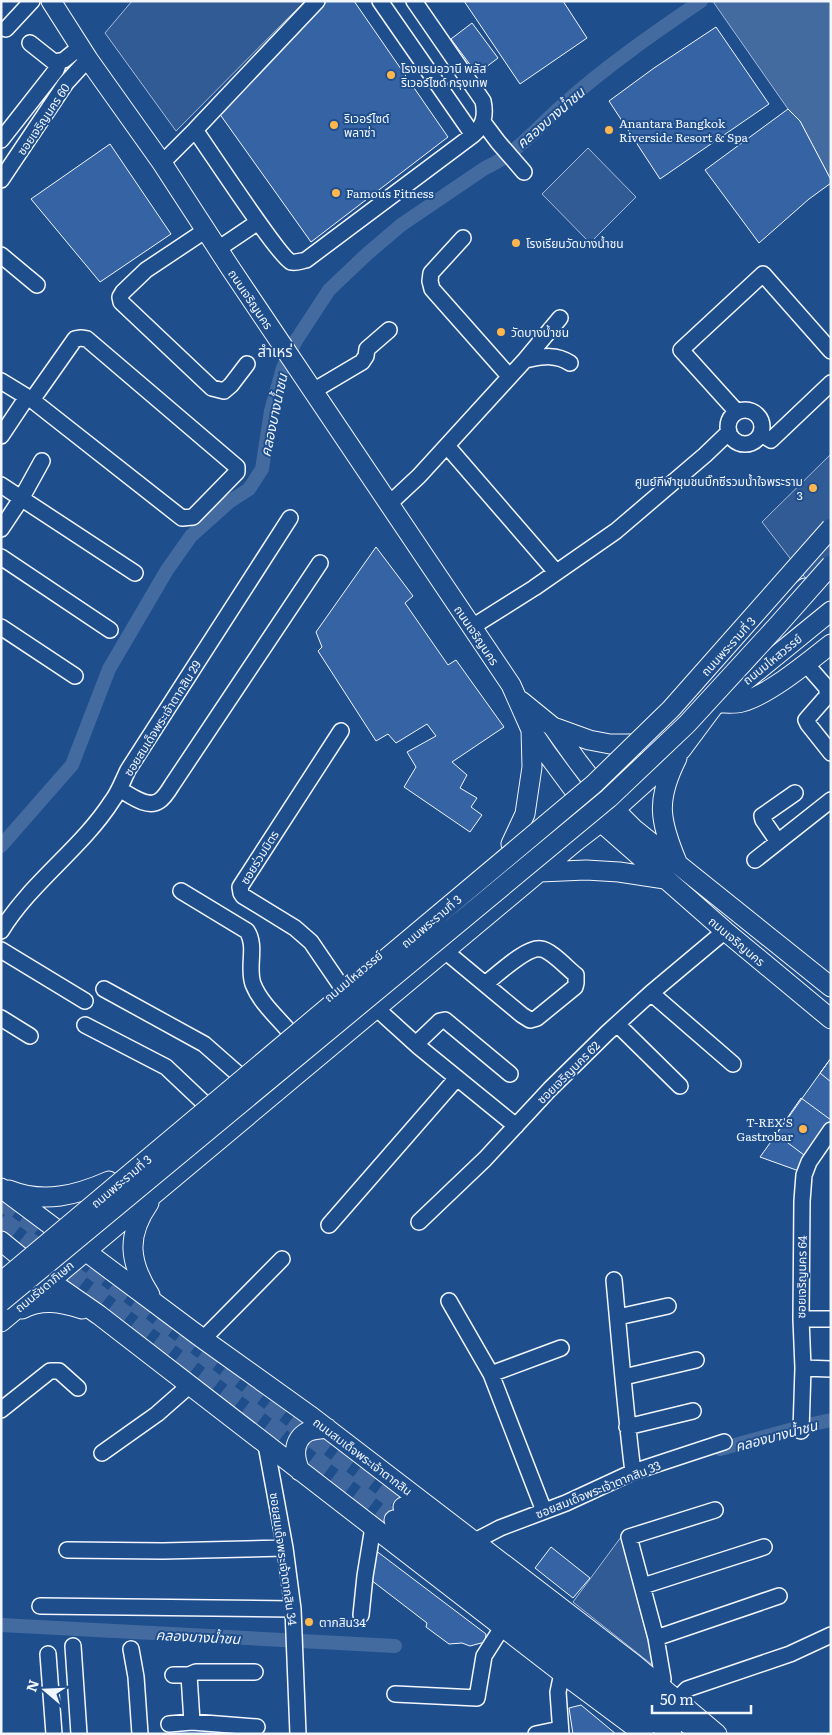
<svg xmlns="http://www.w3.org/2000/svg" width="832" height="1735" font-family="Literata,'Noto Sans Thai',serif">
	<style>
		.green { fill: #305b95; stroke: #a8bbd7 }
		.water { fill: #446ba0; stroke: #a8bbd7 }
		.lines { fill: none; stroke-linecap: round; stroke-linejoin: round }
		.canal { stroke: #446ba0; stroke-width: 14 }
		.building { fill: #3563a3; stroke: #f2f6ff }
		.major-tunnel { stroke: #3f679d; stroke-width: 19; stroke-dasharray: 19 9; stroke-linecap: butt }
		.minor-casing { stroke: #f2f6ff; stroke-width: 18 }
		.major-casing { stroke: #f2f6ff; stroke-width: 21 }
		.minor { stroke: #1f4e8c; stroke-width: 15 }
		.major { stroke: #1f4e8c; stroke-width: 19 }
		.major-bridge-casing { stroke: #f2f6ff; stroke-width: 21; stroke-linecap: butt }
		.major-bridge { stroke: #1f4e8c; stroke-width: 19 }
		.poi-dot { fill: #ffb74d; stroke: #1f4e8c; stroke-width: 2 }
		.labels { text-anchor: middle; dominant-baseline: central; stroke-width: 4; stroke-linejoin: round; paint-order: stroke }
		.poi-label { font-size: 12px; fill: #f2f6ff; stroke: #1f4e8c; text-anchor: start }
		.street-label { font-size: 12px; fill: #f2f6ff; stroke: #1f4e8c }
		.water-label { font-size: 14px; font-style: italic; fill: #f2f6ff; stroke: #1f4e8c }
		.quarter-label { font-size: 15px; fill: #f2f6ff; stroke: #1f4e8c }
	</style>
	<rect width="100%" height="100%" fill="#1f4e8c"/>
	<path class="green" d="M132,1H305L176,131L105,33Z
		M588,148L636,197L590,243L542,194Z
		M831,454V564L807,580L762,522Z
		M621,1537L655,1667L573,1602Z"/>
	<path class="water" d="M714,1H831V180L800,121L788,109L714,3Z"/>
	<g class="lines">
		<path class="canal" d="M1,846L72,765L109,669L167,570L191,536L229,502L249,489L262,469L271,411L283,368L295,342L329,290L367,254L401,225L485,168C516,155 539,125 565,103C608,65 654,33 701,1
			M720,1449L812,1424L831,1420
			M1,1625L395,1646"/>
	</g>
	<path class="building" d="M327,1H354L448,137L311,242L219,113Z
		M464,1H563L587,38L520,84Z
		M472,23L498,58L477,74L451,39Z
		M716,27L769,104L660,179L609,101L654,68Z
		M788,109L800,121L831,180V183L809,199L759,243L705,170Z
		M110,144L171,234L100,282L31,199Z
		M376,547L413,596L405,603L448,665L456,660L504,727L452,762L467,775L460,788L477,798L471,807L482,815L470,832L404,787L416,767L407,752L436,736L427,724L396,743L388,734L376,741L318,651L322,647L316,632Z
		M831,1058V1124L799,1171L760,1157Z
		M831,1058V1082L820,1073Z
		M801,1098L831,1120V1124L808,1158L776,1134Z
		M551,1547L590,1578L573,1598L535,1568Z
		M375,1550L486,1634L485,1642L470,1646L462,1643L449,1644L426,1627L427,1623L371,1580Z
		M581,1705L616,1734H573L569,1708Z"/>
	<g class="lines">
		<path class="major-tunnel" d="M1,1200L403,1507
			M1,1220L394,1520"/>
		<defs>
			<path id="minor" d="M380,1L473,135
				M6,29L32,1
				M30,43L54,62L64,60L80,47
				M483,122L498,142L524,172
				M195,130C208,148 279,257 291,262C296,263 301,261 306,260L473,135C484,126 486,115 483,101L414,1
				M1,140L56,70L59,62
				M162,163L195,130L317,1
				M1,180L66,83L88,59
				M206,230L146,270L123,292L120,297L121,302L212,388L224,391L231,385L247,364
				M463,238L431,273L430,281L432,289L509,376
				M218,249L258,222
				M1,255L37,285
				M525,360L560,318
				M1,381L32,400L182,518L193,517L237,472V467L87,339L81,338L75,339L32,400
				M313,391L362,362L366,356L367,349L389,330
				M728 427a17 17 0 1 1 34 0a17 17 0 1 1-34 0Z
				M737,412L681,350L763,274L831,351
				M761,434L771,440L831,383
				M1,436L27,397
				M447,446L556,572
				M1,485L135,573
				M389,504L419,476L525,360C541,357 555,353 570,363
				M1,529L21,499L42,461
				M1,557L110,630
				M1,627L75,676
				M472,627L534,588L616,531L705,455L729,432
				M806,664L827,688V696L806,720L808,724L831,753
				M119,789C130,795 147,809 159,801C164,798 169,790 172,785L320,563
				M778,842L763,820L762,816L795,793
				M755,860L831,800
				M181,891L247,931C257,946 247,967 253,984C260,1002 276,1016 288,1030
				M1,931C31,882 81,849 112,801C119,792 123,780 128,770L290,518
				M1,950L85,1001
				M445,951L522,1015L530,1020L537,1018L575,987L576,983V975C568,969 551,950 541,949C527,946 497,975 485,984
				M341,986L311,942L295,928L243,896L241,893L240,887L341,731
				M104,989L204,1044L237,1073
				M651,993L733,1064
				M376,1008L419,1047L516,1126
				M1,1018L30,1036
				M617,1024L680,1086
				M85,1025L166,1067L203,1102
				M416,1044L440,1021L445,1020L510,1074
				M419,1222L485,1159L550,1089L607,1033L651,993L725,931
				M329,1225L457,1078
				M614,1280C620,1344 625,1408 633,1472
				M449,1301L491,1374L544,1511
				M618,1317L668,1306
				M801,1319H831
				M203,1339L282,1259
				M803,1368L831,1369
				M491,1374L561,1348
				M624,1377L696,1360
				M1,1410L50,1371H59L78,1388
				M627,1427L693,1411
				M801,1431L803,1368L801,1319L802,1201L804,1175L809,1162L831,1130
				M266,1445L285,1548L293,1609L298,1734
				M102,1453L157,1414L190,1385
				M475,1541L500,1528L566,1503L633,1472L724,1442
				M67,1550L163,1551L285,1548
				M643,1586L764,1547
				M40,1606L293,1609
				M361,1615L365,1576L373,1527
				M656,1638L779,1596
				M73,1646L79,1734
				M131,1649L136,1677L140,1734
				M48,1654L54,1734
				M173,1675H189L192,1722
				M189,1675L196,1672H255
				M661,1686L663,1679L656,1638L629,1537L715,1510
				M395,1694L477,1698L484,1656L503,1626
				M677,1699L687,1689L790,1654L831,1635
				M169,1724L192,1722L257,1727
				M536,1734L560,1729
				M561,1734L558,1692L562,1673"/>
			<path id="major" d="M51,1L88,59L162,163L231,269L511,685L531,730L548,755L574,790L601,822L725,931L831,1019
				M521,701L553,727L578,762L615,810L634,829L831,987
				M719,703C726,703 735,704 742,702C770,694 808,662 831,644
				M677,720L756,629L781,606L805,588
				M553,727L589,740L610,744H639
				M641,743L672,725L696,715
				M511,844L525,814L532,767L531,730
				M677,862C659,819 656,800 677,758
				M540,872L586,870L619,872L665,879
				M1,1188L203,1339L312,1417L634,1664L717,1734
				M9,1190C44,1204 77,1195 109,1181
				M149,1203C126,1236 129,1262 150,1295
				M1,1241L50,1281L99,1315L562,1673L644,1734
				M22,1309C42,1299 60,1302 82,1309
				M1,1322L575,842L601,822L681,750L713,707L831,611
				M300,1471C294,1457 292,1441 307,1432C312,1429 321,1429 327,1428
				M403,1507L701,1734
				M394,1520L672,1734"/>
		</defs>
		<use href="#minor" class="minor-casing"/>
		<use href="#major" class="major-casing"/>
		<use href="#minor" class="minor"/>
		<use href="#major" class="major"/>
		<defs>
			<path id="major-bridge" d="M1,1282L594,784L671,709L831,528
				M1,1302L609,798L687,724L777,626L831,565"/>
		</defs>
		<use href="#major-bridge" class="major-bridge-casing"/>
		<use href="#major-bridge" class="major-bridge"/>
	</g>
	<g class="poi-dot">
		<circle cx="391" cy="75" r="5"/>
		<circle cx="334" cy="125" r="5"/>
		<circle cx="609" cy="130" r="5"/>
		<circle cx="336" cy="193" r="5"/>
		<circle cx="516" cy="243" r="5"/>
		<circle cx="501" cy="332" r="5"/>
		<circle cx="813" cy="488" r="5"/>
		<circle cx="803" cy="1129" r="5"/>
		<circle cx="309" cy="1622" r="5"/>
	</g>
	<g class="labels">
		<g class="poi-label">
			<text x="401" y="68">โรงแรมอวานี พลัส<tspan x="401" dy="14">ริเวอร์ไซด์ กรุงเทพ</tspan></text>
			<text x="344" y="118">ริเวอร์ไซด์<tspan x="344" dy="14">พลาซ่า</tspan></text>
			<text x="619" y="123">Anantara Bangkok<tspan x="619" dy="14">Riverside Resort &amp; Spa</tspan></text>
			<text x="346" y="193">Famous Fitness</text>
			<text x="526" y="243">โรงเรียนวัดบางน้ำชน</text>
			<text x="511" y="332">วัดบางน้ำชน</text>
			<text x="803" y="481" text-anchor="end">ศูนย์กีฬาชุมชนบิ๊กซีรวมน้ำใจพระราม<tspan x="803" dy="14">3</tspan></text>
			<text x="793" y="1122" text-anchor="end">T-REX'S<tspan x="793" dy="14">Gastrobar</tspan></text>
			<text x="319" y="1622">ตากสิน34</text>
		</g>
		<g class="street-label">
			<text transform="translate(43 119) rotate(-56)">ซอยเจริญนคร 60</text>
			<text transform="translate(251 299) rotate(56)">ถนนเจริญนคร</text>
			<text transform="translate(477 635) rotate(56)">ถนนเจริญนคร</text>
			<text transform="translate(728 646) rotate(-48)">ถนนพระรามที่ 3</text>
			<text transform="translate(772 659) rotate(-39)">ถนนมไหสวรรย์</text>
			<text transform="translate(162 718) rotate(-58)">ซอยสมเด็จพระเจ้าตากสิน 29</text>
			<text transform="translate(259 857) rotate(-58)">ซอยร่วมมิตร</text>
			<text transform="translate(431 921) rotate(-40)">ถนนพระรามที่ 3</text>
			<text transform="translate(737 941) rotate(40)">ถนนเจริญนคร</text>
			<text transform="translate(353 976) rotate(-40)">ถนนมไหสวรรย์</text>
			<text transform="translate(568 1072) rotate(-45)">ซอยเจริญนคร 62</text>
			<text transform="translate(121 1181) rotate(-40)">ถนนพระรามที่ 3</text>
			<text transform="translate(801 1277) rotate(-89)">ซอยเจริญนคร 64</text>
			<text transform="translate(44 1286) rotate(-40)">ถนนรัชดาภิเษก</text>
			<text transform="translate(363 1456) rotate(37)">ถนนสมเด็จพระเจ้าตากสิน</text>
			<text transform="translate(598 1489) rotate(-22)">ซอยสมเด็จพระเจ้าตากสิน 33</text>
			<text transform="translate(284 1559) rotate(82)">ซอยสมเด็จพระเจ้าตากสิน 34</text>
		</g>
		<g class="water-label">
			<text transform="translate(550 117) rotate(-41)">คลองบางน้ำชน</text>
			<text transform="translate(273 415) rotate(-78)">คลองบางน้ำชน</text>
			<text transform="translate(776 1435) rotate(-15)">คลองบางน้ำชน</text>
			<text transform="translate(198 1636) rotate(3)">คลองบางน้ำชน</text>
		</g>
		<g class="quarter-label">
			<text x="275" y="350">สำเหร่</text>
		</g>
	</g>
	<rect width="832" height="1735" fill="none" stroke="#f2f6ff" stroke-width="5"/>
	<g transform="translate(45 1690) rotate(289)" stroke="#1f4e8c" stroke-width="4" paint-order="stroke">
	<path d="M0-4L9 19L0 12L-9 19Z" fill="#f2f6ff"/>
	<text y="-8" font-size="14" font-weight="bold" text-anchor="middle" fill="#f2f6ff">N</text>
	</g>
	<path d="M652 1705v8h99v-8" fill="none" stroke="#f2f6ff" stroke-width="2.5"/>
	<text x="660" y="1705" font-size="15" fill="#f2f6ff" stroke="#1f4e8c" stroke-width="4" paint-order="stroke">50 m</text>
</svg>
